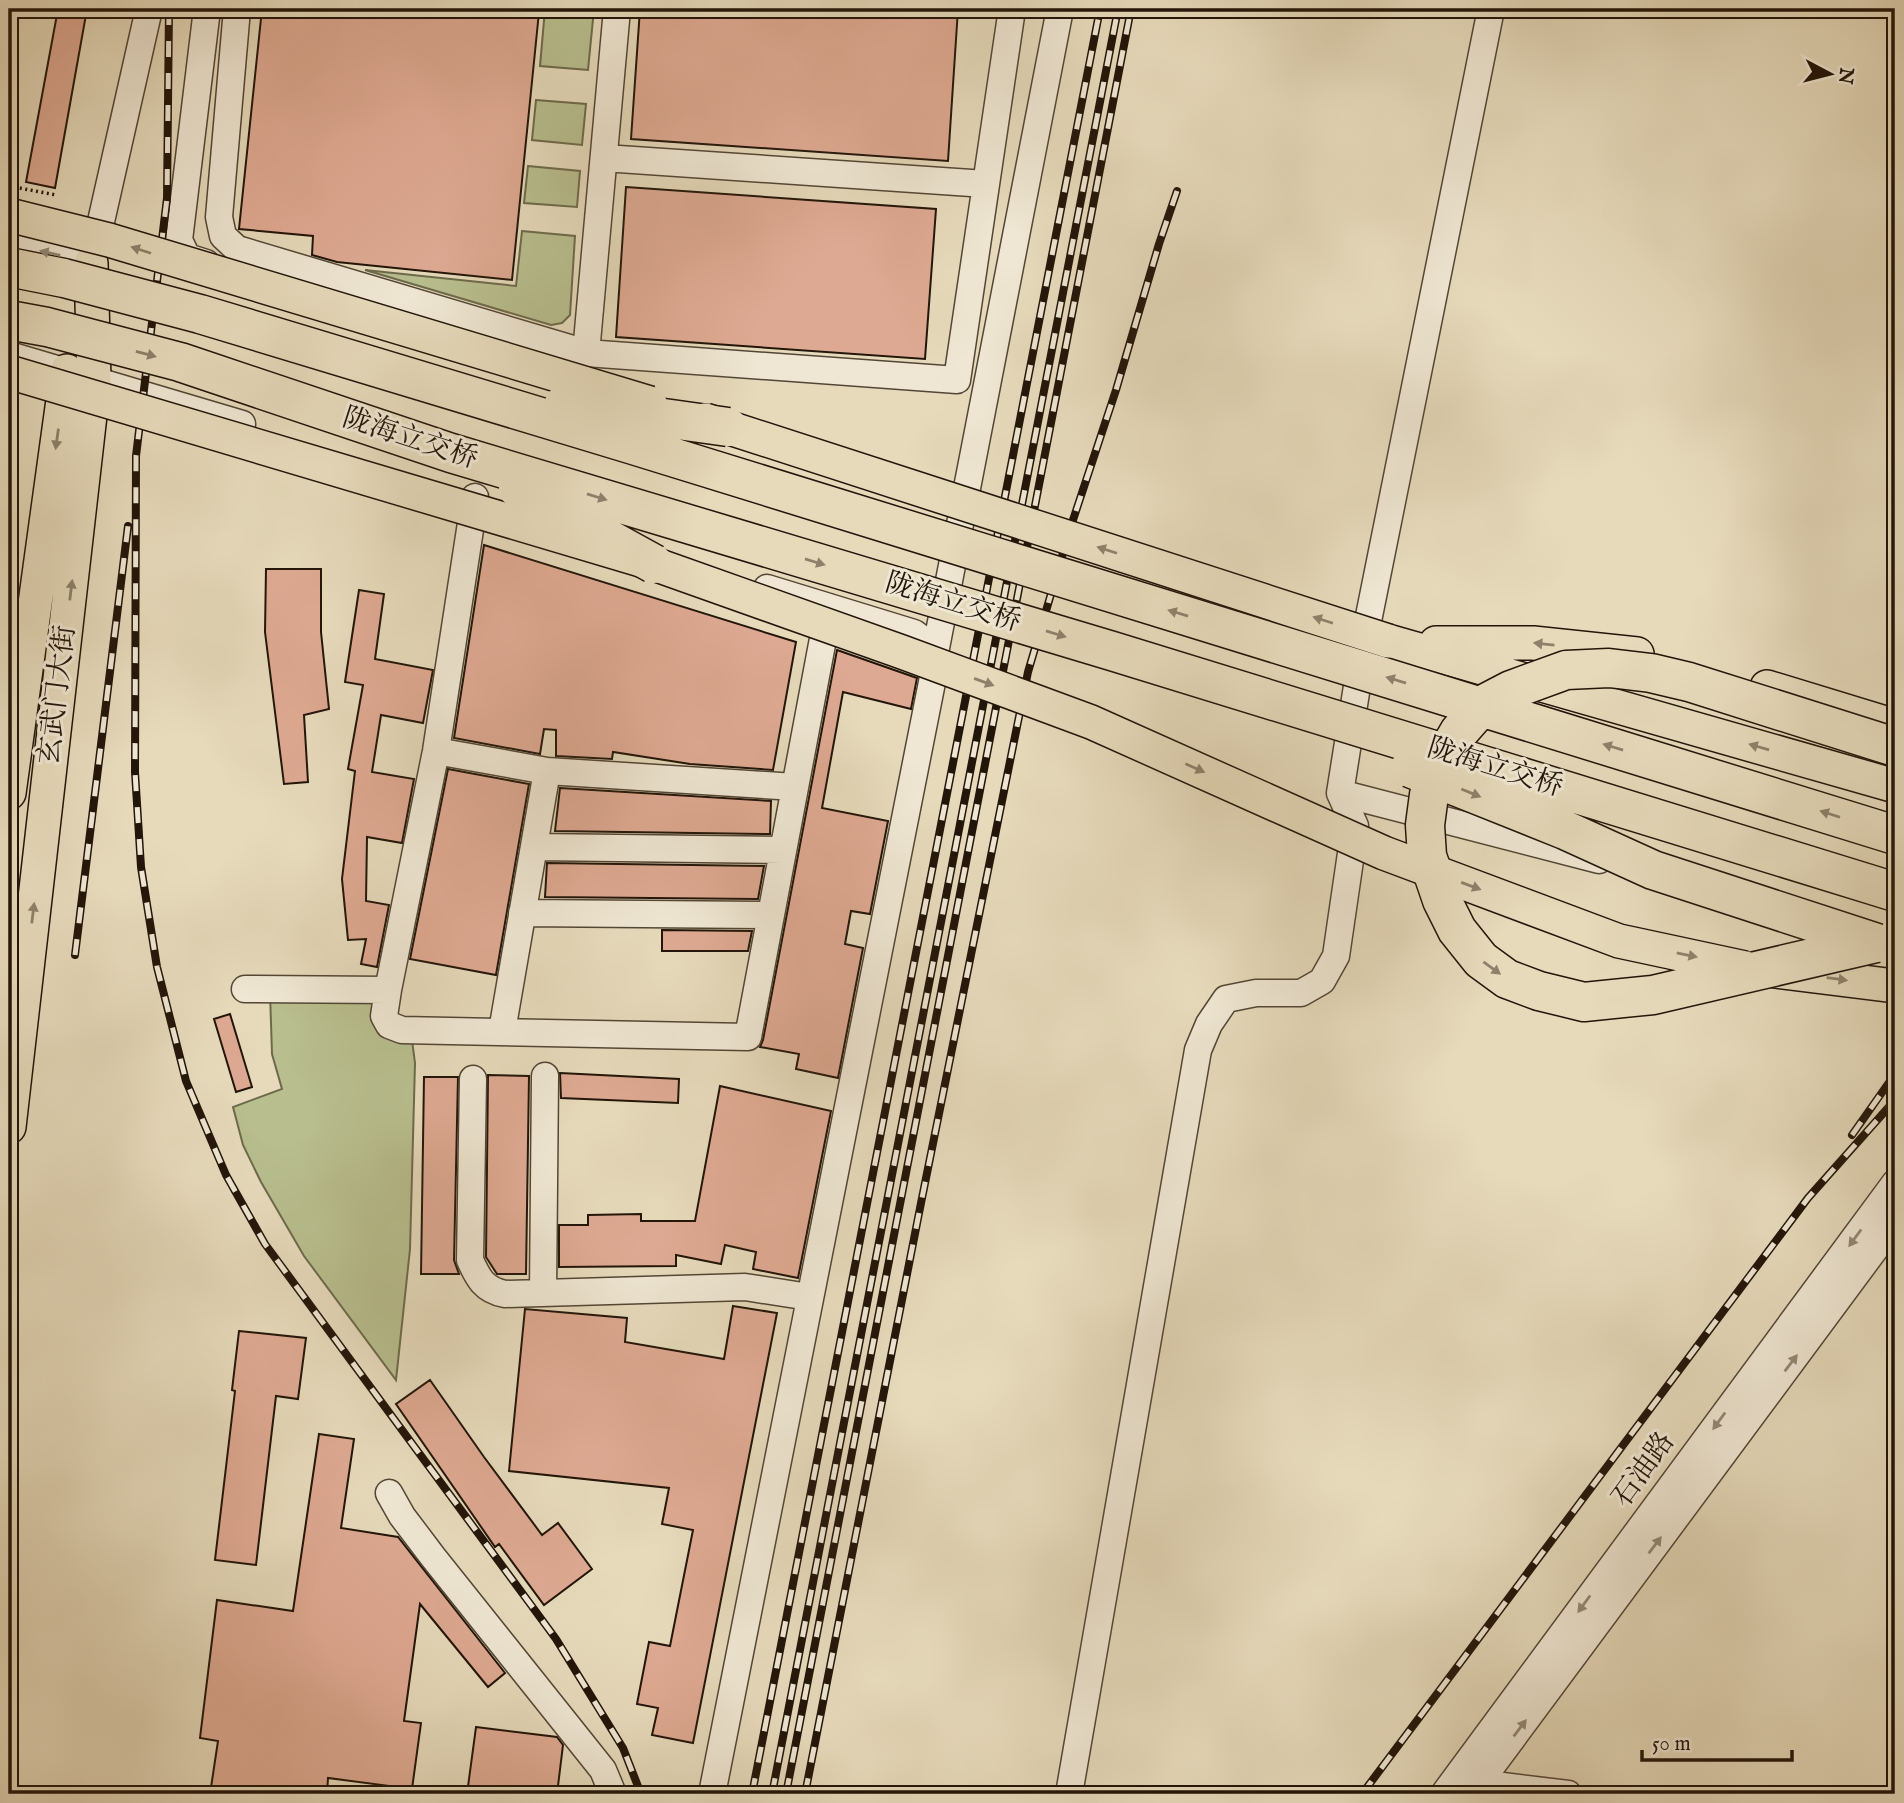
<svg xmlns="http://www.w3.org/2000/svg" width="1904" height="1803" font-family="'IM FELL English','Noto Serif SC',serif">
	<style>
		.green { fill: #b8be8e; stroke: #6d6a4c; stroke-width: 2 }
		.building { fill: #dea992; stroke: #221509; stroke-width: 2 }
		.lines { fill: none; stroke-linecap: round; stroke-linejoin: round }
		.minor-casing { stroke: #534636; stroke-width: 29 }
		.major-casing { stroke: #221509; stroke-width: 36 }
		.path { stroke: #221509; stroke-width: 3.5; stroke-dasharray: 2 3.5; stroke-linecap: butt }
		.minor { stroke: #efe7d3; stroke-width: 26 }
		.major { stroke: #e6dabb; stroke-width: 33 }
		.rail-casing { stroke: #221509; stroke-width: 8 }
		.rail { stroke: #efe7d3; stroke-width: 5; stroke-dasharray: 16; stroke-linecap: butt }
		.major-bridge-casing { stroke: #221509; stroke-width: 36; stroke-linecap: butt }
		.highway-bridge-casing { stroke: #221509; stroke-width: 41; stroke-linecap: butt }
		.major-bridge { stroke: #e6dabb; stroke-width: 33 }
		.highway-bridge { stroke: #e6dabb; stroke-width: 38 }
		.oneway { fill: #8e816b }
		.oneway2 { fill: #938878 }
		.labels { text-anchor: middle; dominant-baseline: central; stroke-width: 6; stroke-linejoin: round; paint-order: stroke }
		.street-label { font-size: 28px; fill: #221509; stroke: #efe7d3 }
	</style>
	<rect width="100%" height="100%" fill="#e6dabb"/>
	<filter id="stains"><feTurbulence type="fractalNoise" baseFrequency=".00286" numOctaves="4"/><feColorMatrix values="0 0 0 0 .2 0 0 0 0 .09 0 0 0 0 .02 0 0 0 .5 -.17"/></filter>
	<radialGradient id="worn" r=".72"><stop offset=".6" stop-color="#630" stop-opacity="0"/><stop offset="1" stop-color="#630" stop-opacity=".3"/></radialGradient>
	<path class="green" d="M545,9H594L588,70L540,66Z
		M536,100L586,104L582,145L532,140Z
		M528,166L580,171L577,207L524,203Z
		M522,231L575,236L570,315L562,323L551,325L365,270L516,286Z
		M270,992L396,996L394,1021L411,1032L415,1063L410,1249L396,1380L304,1256L261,1182L243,1145L233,1107L282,1089L272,1054Z"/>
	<path class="building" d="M58,9H87L55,188L26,182Z
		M262,9H511L539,12L512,280L337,262L312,255L313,236L239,229Z
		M640,9H958L948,161L631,139Z
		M626,187L936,209L925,359L616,337Z
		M484,545L796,642L773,770L690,764L613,752L612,759L556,756V730L544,729L540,754L454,738Z
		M266,569H321V632L329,709L304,715L308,782L284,784L265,632Z
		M359,590L384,594L375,659L433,670L423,723L381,715L372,772L414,779L402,843L367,837L366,901L389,905L377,967L361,964L366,939L348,940L342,879L355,771L348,769L363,685L345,682Z
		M837,650L917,678L911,709L843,692L822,808L888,821L870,914L851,911L845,944L863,948L838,1078L796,1069L799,1054L760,1047L763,1040Z
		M448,769L529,784L496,975L410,959Z
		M560,788L771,801L770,834L555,831Z
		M547,863L764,866L758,899L545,897Z
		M662,930L752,931L748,951H662Z
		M230,1014L252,1087L236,1092L214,1019Z
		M560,1073L679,1079L678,1103L561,1098Z
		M488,1075L529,1076L526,1274H497L486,1257Z
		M424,1077H458L454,1260L459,1274H421Z
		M720,1086L831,1111L798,1278L753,1269L756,1252L725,1245L721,1264L676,1255V1266L559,1267V1225H588V1215L641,1214V1221H695Z
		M733,1306L777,1313L693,1743L652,1735L658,1708L637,1704L649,1642L670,1646L693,1530L662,1524L669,1488L509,1471L525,1309L627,1318L625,1342L724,1359Z
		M239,1331L306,1338L298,1399L276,1396L256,1565L215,1560L235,1391L232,1390Z
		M430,1380L484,1457L542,1535L558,1523L592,1569L544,1605L499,1544L495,1547L396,1404Z
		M319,1434L354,1439L341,1528L398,1537L505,1673L488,1687L420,1604L404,1721L421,1723L412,1789L328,1778L327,1794H210L218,1741L200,1738L217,1600L293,1611Z
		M476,1727L557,1737L563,1745L557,1794H467Z"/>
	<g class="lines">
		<defs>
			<path id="minor" d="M237,9L219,217L223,236L237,249L586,353L957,380L1012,9
				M604,158L986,184
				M9,244L91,263
				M93,257L149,9
				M206,263L187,257L179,240L207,9
				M586,353L617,9
				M9,355L242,424
				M475,497L436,751L388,990L384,1016L389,1025L402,1030L748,1037L829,607
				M935,653L1060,9
				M436,751L547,771L795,787
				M1340,793L1599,860
				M534,847L783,850
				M522,913L771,915
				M245,989L388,990
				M502,1031L547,771
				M473,1079L470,1260C478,1278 484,1290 505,1294L745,1287L809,1297
				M543,1293L545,1076
				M389,1493L402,1516L433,1557L603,1770L613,1794
				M1468,1775L1479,1783L1568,1794
				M712,1794L935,667C935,647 929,644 914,633L767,588
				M1069,1794L1198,1050L1209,1024L1226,999L1256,993H1301L1322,981L1336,956L1355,826L1340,793L1365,636L1491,9
				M1444,1794L1895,1183
				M1471,1794L1895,1222"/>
			<path id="major" d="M1388,641L1895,786
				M1436,643H1533L1637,654
				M1767,687L1895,726
				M9,793L67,371
				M1775,971L1895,986
				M9,1127L94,380L91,263"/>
		</defs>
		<use href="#minor" class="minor-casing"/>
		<use href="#major" class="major-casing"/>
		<path class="path" d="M9,186L56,195"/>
		<use href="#minor" class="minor"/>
		<use href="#major" class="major"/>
		<defs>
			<path id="rail" d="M169,9L167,198L136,456L135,772L141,867L157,967L186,1081L226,1175L265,1244L556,1639L623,1748L641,1794
				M75,955L128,526
				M1852,1135L1895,1074
				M752,1794L1100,9
				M772,1794L1118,9
				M786,1794L1131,9
				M805,1794L921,1203L1028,672L1071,526L1116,390L1159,244L1177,191
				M1362,1794L1808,1198L1895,1100"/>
		</defs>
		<use href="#rail" class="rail-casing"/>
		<use href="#rail" class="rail"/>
		<defs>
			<path id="major-bridge" d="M9,215L109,240L650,403
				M9,372L654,564L902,652L1091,722L1384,853L1619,941L1745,968
				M705,420L1388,641"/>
			<path id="highway-bridge" d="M9,267L64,278L200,314L630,444L1895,835
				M9,320L47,327L180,362L451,453L1112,651L1895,892
				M564,404L728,427
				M518,489L654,564
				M1410,768L1565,830L1653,870L1877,943
				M1876,943L1653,995L1584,1002L1539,991L1507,979L1481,960L1457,930L1442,900L1427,856L1425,825L1429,795L1437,770L1459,732L1473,716L1488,702L1511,690L1566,670L1609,668L1651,673L1689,682L1895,747"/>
		</defs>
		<use href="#major-bridge" class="major-bridge-casing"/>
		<use href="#highway-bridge" class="highway-bridge-casing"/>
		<use href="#major-bridge" class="major-bridge"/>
		<use href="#highway-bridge" class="highway-bridge"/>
	</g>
	<defs><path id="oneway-solid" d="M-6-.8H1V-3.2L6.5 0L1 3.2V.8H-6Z" transform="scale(1.75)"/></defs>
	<g class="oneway">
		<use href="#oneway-solid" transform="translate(141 250) rotate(-162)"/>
		<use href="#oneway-solid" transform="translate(146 354) rotate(15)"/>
		<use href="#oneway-solid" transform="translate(57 439) rotate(98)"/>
		<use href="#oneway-solid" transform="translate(597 497) rotate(17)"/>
		<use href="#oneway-solid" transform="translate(1107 550) rotate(-162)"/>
		<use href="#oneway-solid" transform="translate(815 562) rotate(17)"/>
		<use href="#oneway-solid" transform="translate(71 590) rotate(-83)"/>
		<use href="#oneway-solid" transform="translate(1178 613) rotate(-163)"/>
		<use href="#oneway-solid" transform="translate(1323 620) rotate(-162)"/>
		<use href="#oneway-solid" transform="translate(1056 634) rotate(17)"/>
		<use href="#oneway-solid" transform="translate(1544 644) rotate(-174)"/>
		<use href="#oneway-solid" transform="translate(1396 680) rotate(-163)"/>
		<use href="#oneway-solid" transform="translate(984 682) rotate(20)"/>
		<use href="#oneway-solid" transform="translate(1613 747) rotate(-163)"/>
		<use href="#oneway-solid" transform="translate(1759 747) rotate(-164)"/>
		<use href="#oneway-solid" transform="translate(1195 768) rotate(24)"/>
		<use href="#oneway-solid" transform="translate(1471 793) rotate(22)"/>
		<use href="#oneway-solid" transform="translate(1830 814) rotate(-162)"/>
		<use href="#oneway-solid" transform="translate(1471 886) rotate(20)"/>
		<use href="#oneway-solid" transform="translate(33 913) rotate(-83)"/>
		<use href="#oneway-solid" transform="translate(1687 955) rotate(12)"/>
		<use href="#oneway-solid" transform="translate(1492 968) rotate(36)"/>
		<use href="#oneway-solid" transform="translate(1837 979) rotate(7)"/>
	</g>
	<g class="oneway2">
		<use href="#oneway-solid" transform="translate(50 253) rotate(-167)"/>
		<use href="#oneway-solid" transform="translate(1855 1238) rotate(126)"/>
		<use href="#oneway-solid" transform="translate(1791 1363) rotate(-53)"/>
		<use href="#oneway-solid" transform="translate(1719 1421) rotate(126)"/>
		<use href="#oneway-solid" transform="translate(1655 1545) rotate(-53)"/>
		<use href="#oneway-solid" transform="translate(1584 1604) rotate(126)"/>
		<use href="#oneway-solid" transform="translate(1520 1728) rotate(-53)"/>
	</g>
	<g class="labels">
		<g class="street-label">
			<text transform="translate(410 439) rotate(18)">陇海立交桥</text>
			<text transform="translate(953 603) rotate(17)">陇海立交桥</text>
			<text transform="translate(58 695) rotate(-83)">玄武门大街</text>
			<text transform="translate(1495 768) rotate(17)">陇海立交桥</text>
			<text transform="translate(1644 1470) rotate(-54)">石油路</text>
		</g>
	</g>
	<rect width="1904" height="1803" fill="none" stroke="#e6dabb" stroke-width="35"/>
	<rect x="10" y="10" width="1883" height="1782" fill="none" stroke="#221509" stroke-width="3.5"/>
	<rect x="18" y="18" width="1869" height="1768" fill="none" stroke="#221509" stroke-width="2"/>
	<g transform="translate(1830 74) rotate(97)" stroke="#efe7d3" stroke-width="5" paint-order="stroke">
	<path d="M0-5L12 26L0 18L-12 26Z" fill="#221509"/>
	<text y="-10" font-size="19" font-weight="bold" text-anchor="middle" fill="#221509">N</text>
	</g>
	<path d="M1642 1750v10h150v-10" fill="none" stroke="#221509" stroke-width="3.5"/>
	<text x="1652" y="1750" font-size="21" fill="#221509" stroke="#efe7d3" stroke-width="5" paint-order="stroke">50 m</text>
	<rect width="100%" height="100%" filter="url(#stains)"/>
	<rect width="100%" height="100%" fill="url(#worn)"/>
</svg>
